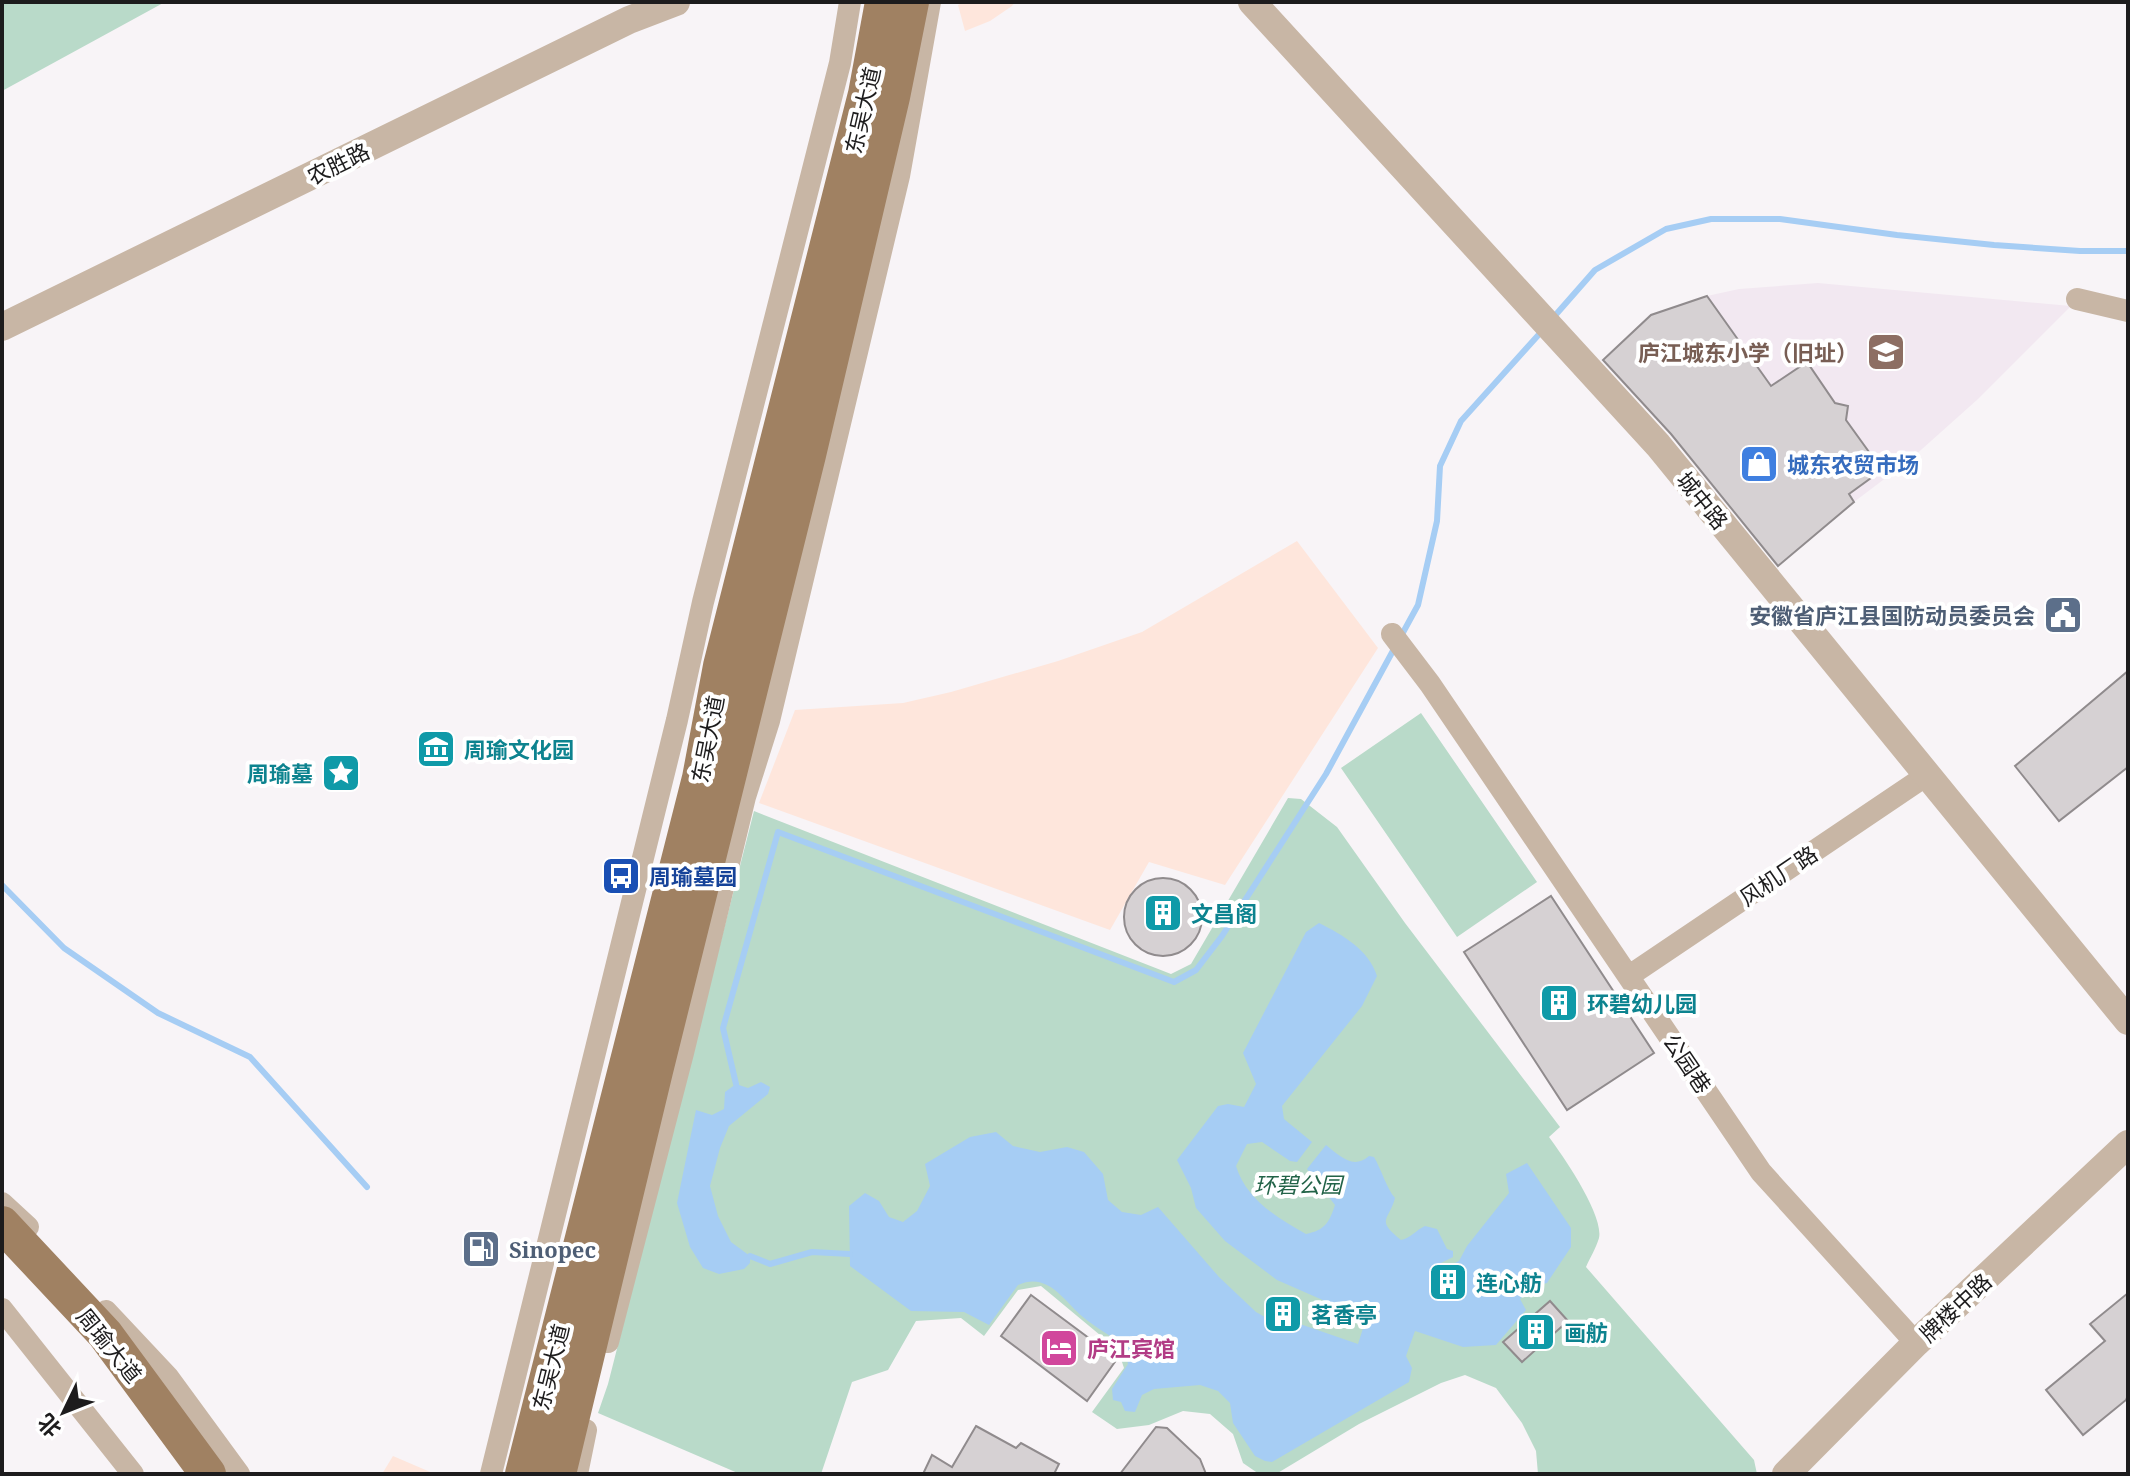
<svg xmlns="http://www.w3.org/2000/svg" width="2130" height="1476" font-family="'Noto Serif','Noto Sans SC',serif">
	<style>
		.commercial { fill: #fee6dc }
		.built { fill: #f2e8f1 }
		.green { fill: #b9dac9 }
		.water { fill: #a6cdf4 }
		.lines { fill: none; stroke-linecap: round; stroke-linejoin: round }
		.stream { stroke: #a6cdf4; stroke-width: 6 }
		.building { fill: #d6d1d3; stroke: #908b8d; stroke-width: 2 }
		.minor { stroke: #c8b6a5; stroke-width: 22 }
		.tertiary { stroke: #c8b6a5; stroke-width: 28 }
		.primary { stroke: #a08162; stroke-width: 36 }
		.labels { text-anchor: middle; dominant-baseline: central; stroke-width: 8; stroke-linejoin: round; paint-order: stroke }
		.street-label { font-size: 22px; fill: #1d1c1d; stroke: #fff }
		.education-label { font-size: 22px; font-weight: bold; fill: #785e54; stroke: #fff; text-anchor: end }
		.shop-label { font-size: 22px; font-weight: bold; fill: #366cbe; stroke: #fff; text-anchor: start }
		.service-label { font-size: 22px; font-weight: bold; fill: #4e5e75; stroke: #fff; text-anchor: end }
		.culture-label { font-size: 22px; font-weight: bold; fill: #0d838f; stroke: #fff; text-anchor: start }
		.transit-label { font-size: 22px; font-weight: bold; fill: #164399; stroke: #fff; text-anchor: start }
		.park-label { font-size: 22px; font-style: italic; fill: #226348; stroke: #fff }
		.hotel-label { font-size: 22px; font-weight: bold; fill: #b23c85; stroke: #fff; text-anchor: start }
	</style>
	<rect width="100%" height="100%" fill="#f8f4f7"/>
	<path class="commercial" d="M964,2H1015L1012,6L990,21L965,31L958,5Z
		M1297,541L1378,648L1225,885L1149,862L1110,930L759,803L795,710L903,703L951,692L1058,661L1142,632Z
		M393,1456L435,1474H382Z"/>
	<path class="built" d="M1818,283L2071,306L1978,399L1912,458L1854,502L1707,296L1739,289Z"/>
	<path class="green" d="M2,2H165L2,91Z
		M1421,713L1537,882L1457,937L1341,768Z
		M1288,798L1301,799L1337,827L1405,923L1560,1127L1549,1137C1563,1156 1604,1215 1599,1238C1596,1248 1590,1258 1586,1267L1754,1460L1757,1474H1538L1536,1451L1522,1423L1496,1388L1465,1375L1441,1383L1359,1424L1276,1474H1259L1243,1463L1233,1434L1210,1414L1183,1411L1149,1425L1117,1429L1092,1412L1124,1368L1118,1350L1041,1286L1018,1290L984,1336L961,1318L916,1321L888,1370L852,1382L821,1474H740L598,1413L608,1384L754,811L1171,974L1191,964Z"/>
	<path class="water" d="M1319,923C1343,935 1369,950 1377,976L1362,1006L1282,1106L1284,1119L1312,1142L1297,1162L1290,1161L1262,1142L1247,1144L1236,1166C1246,1199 1277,1218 1306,1234C1325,1230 1329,1223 1335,1205L1307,1169L1326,1145C1340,1156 1353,1170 1369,1156L1374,1157C1381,1169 1387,1189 1395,1198C1389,1221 1375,1219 1401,1240C1411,1238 1416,1230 1425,1226L1437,1229L1447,1249L1453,1251V1257L1441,1263L1440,1271L1434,1276V1286L1455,1294L1464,1286L1460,1278L1447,1273L1449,1266L1459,1261L1467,1246L1509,1193L1506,1174L1527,1163L1571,1228V1247L1547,1283L1532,1287L1520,1299L1526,1310L1496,1345L1463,1347L1415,1331L1406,1356L1412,1368L1409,1382L1272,1462L1265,1461L1255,1456L1233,1423L1230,1403L1218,1391L1200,1385L1154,1389L1142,1395L1135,1412L1125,1411L1121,1402L1113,1400L1112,1389L1128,1364L1125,1347C1112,1336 1096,1328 1083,1317C1064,1301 1048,1271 1018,1285L989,1325L964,1312L911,1311L850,1266L849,1206L865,1193L879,1201L889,1217L903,1222L917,1211L930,1186L925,1164L970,1137L996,1132L1013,1146L1040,1152L1067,1147L1084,1152L1103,1174L1108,1200L1122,1212L1141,1215L1158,1207L1219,1277L1256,1312L1279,1325L1297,1323L1358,1344L1366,1319L1277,1280L1225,1241L1196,1208L1191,1188L1177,1160L1218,1106L1228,1104L1244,1107L1256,1084L1243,1053L1306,932Z
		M761,1082L770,1087L768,1094L729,1126L720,1148L710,1186L718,1216L731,1242L750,1256V1263L744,1269L719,1274L703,1268L690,1247L677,1203L696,1110L712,1115L724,1109L725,1092L736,1084L748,1088Z"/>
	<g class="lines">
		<path class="stream" d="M1552,319L1595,270L1666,229L1711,219H1780L1897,235L1994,245L2080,251H2128
			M1400,638L1418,605L1437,521L1440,466L1461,421L1542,331
			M2,885L64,948L158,1013L250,1057L367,1187
			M736,1084L723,1028L778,832L1174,982L1196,970L1222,936L1326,774L1395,647
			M750,1256L770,1264L812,1252L850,1254"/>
	</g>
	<path class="building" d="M1707,296L1771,386L1807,362L1835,403L1848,406L1846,420L1882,470L1849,494L1854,502L1778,566L1671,434L1603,360L1651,315Z
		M2128,671V767L2059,821L2015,766Z
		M1124 917a39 39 0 1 1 78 0a39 39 0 1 1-78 0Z
		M1551,896L1654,1053L1567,1110L1464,952Z
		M2128,1293V1395L2126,1400L2083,1435L2046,1390L2105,1341L2090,1324Z
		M1031,1295L1117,1359L1087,1401L1001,1336Z
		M1550,1301L1568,1321L1522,1362L1503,1342Z
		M1272 1314a11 11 0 1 1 22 0a11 11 0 1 1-22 0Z
		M976,1426L1016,1448L1021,1443L1059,1464L1054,1474H923L932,1455L952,1467Z
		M1156,1427L1167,1428L1200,1459L1206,1474H1120Z"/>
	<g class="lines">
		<path class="minor" d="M2077,299L2128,311
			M1392,634L1430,684L1761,1172L1916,1343
			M1629,976L1927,775
			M2,1203L28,1227
			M2,1309L133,1474
			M106,1311L168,1377L239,1474
			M608,1342L683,1053L745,797L769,721L899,176L930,2
			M491,1474L677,720L703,602L840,63L850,2
			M577,1474L586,1430"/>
		<path class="tertiary" d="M1252,2L1658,445L2128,1021
			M2,327L629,20L676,2
			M1786,1474L1916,1343L2128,1144"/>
		<path class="primary" d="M2,1224L105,1334L208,1474
			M523,1474L700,778L721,666L866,94L883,2
			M558,1474L655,1071L808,455L892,97L911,2"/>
	</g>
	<defs>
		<symbol id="school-square" viewBox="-11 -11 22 22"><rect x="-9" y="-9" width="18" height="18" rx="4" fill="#8d6e63" stroke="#fff"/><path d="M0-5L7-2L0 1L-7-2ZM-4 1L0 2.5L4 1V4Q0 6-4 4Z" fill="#fff"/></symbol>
		<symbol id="shop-square" viewBox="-11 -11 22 22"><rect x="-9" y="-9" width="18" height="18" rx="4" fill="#3f7fe0" stroke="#fff"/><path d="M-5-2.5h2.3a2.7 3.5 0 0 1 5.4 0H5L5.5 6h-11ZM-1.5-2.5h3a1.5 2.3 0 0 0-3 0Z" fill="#fff"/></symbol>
		<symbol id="civic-square" viewBox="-11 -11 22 22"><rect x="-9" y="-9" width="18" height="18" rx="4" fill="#5c6f8a" stroke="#fff"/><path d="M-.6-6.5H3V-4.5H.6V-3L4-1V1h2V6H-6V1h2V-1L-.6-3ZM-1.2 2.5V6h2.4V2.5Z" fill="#fff"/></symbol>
		<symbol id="museum-square" viewBox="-11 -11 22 22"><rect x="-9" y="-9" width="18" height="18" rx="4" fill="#0f9aa8" stroke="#fff"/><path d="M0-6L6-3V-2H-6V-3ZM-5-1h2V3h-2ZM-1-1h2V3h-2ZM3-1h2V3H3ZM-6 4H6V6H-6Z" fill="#fff"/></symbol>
		<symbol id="sight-square" viewBox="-11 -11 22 22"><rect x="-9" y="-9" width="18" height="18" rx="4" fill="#0f9aa8" stroke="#fff"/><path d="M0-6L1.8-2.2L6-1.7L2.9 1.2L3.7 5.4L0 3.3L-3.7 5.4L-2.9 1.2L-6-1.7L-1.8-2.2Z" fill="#fff"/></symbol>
		<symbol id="bus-square" viewBox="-11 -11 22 22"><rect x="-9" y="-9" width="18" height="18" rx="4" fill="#1a4fb4" stroke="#fff"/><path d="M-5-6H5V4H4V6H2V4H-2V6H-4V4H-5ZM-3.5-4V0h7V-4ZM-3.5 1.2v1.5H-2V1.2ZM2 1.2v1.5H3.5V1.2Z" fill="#fff"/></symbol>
		<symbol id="building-square" viewBox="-11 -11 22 22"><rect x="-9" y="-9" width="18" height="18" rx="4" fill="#0f9aa8" stroke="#fff"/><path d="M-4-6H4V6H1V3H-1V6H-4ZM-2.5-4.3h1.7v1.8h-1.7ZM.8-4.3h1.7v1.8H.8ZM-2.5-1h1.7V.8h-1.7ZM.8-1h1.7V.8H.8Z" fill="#fff"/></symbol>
		<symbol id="fuel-square" viewBox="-11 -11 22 22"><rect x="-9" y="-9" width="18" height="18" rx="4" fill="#5c6f8a" stroke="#fff"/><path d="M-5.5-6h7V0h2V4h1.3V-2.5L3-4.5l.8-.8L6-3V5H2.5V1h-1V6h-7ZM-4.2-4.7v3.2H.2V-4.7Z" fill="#fff"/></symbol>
		<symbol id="hotel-square" viewBox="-11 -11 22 22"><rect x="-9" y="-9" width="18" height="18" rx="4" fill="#d1479c" stroke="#fff"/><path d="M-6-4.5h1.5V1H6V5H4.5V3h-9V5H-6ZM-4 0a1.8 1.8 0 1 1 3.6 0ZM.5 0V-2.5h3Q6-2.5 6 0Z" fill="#fff"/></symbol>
	</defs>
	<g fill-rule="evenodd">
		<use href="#school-square" x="1864" y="330" width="44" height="44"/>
		<use href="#shop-square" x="1737" y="442" width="44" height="44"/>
		<use href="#civic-square" x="2041" y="593" width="44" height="44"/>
		<use href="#museum-square" x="414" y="727" width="44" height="44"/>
		<use href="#sight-square" x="319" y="751" width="44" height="44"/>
		<use href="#bus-square" x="599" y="854" width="44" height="44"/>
		<use href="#building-square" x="1141" y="891" width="44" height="44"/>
		<use href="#building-square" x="1537" y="981" width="44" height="44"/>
		<use href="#fuel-square" x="459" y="1227" width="44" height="44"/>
		<use href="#building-square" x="1426" y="1260" width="44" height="44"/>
		<use href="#building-square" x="1261" y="1292" width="44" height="44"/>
		<use href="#building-square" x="1514" y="1310" width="44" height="44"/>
		<use href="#hotel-square" x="1037" y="1326" width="44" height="44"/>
	</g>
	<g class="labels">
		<g class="street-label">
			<text transform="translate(862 110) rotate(-77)">东吴大道</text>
			<text transform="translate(338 163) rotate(-26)">农胜路</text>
			<text transform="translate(1703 500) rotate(51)">城中路</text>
			<text transform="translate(707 739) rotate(-79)">东吴大道</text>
			<text transform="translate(1778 875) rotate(-34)">风机厂路</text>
			<text transform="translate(1688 1063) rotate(56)">公园巷</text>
			<text transform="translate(1955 1307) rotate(-43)">牌楼中路</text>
			<text transform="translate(110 1345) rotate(51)">周瑜大道</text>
			<text transform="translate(550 1367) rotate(-76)">东吴大道</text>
		</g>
		<g class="education-label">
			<text x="1858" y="352">庐江城东小学（旧址）</text>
		</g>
		<g class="shop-label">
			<text x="1787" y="464">城东农贸市场</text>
		</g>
		<g class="service-label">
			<text x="2035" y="615">安徽省庐江县国防动员委员会</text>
			<text x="509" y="1249" text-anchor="start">Sinopec</text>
		</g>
		<g class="culture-label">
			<text x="464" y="749">周瑜文化园</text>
			<text x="313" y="773" text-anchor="end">周瑜墓</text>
			<text x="1191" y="913">文昌阁</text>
			<text x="1587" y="1003">环碧幼儿园</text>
			<text x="1476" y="1282">连心舫</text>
			<text x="1311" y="1314">茗香亭</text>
			<text x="1564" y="1332">画舫</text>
		</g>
		<g class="transit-label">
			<text x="649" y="876">周瑜墓园</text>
		</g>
		<g class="park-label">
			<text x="1298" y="1184">环碧公园</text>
		</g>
		<g class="hotel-label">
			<text x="1087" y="1348">庐江宾馆</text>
		</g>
	</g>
	<rect width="2130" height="1476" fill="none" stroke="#1d1c1d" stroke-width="8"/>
	<g transform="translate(64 1412) rotate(227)" stroke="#ffffff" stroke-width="6" paint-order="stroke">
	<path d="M0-6L14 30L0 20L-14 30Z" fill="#1d1c1d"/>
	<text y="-12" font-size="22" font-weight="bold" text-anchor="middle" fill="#1d1c1d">北</text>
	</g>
</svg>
